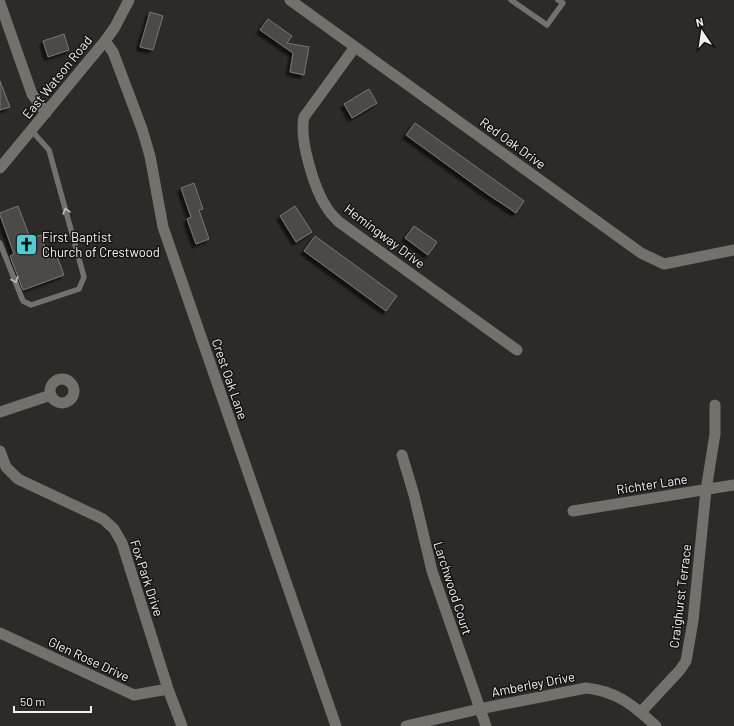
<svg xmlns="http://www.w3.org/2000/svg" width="734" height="726" font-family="Barlow,sans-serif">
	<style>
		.building { fill: #4d4a46; stroke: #787672; filter: url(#shadow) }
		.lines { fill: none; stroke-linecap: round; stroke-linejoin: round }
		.service { stroke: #74716d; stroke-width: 5.5 }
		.minor { stroke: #74716d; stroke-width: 11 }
		.tertiary { stroke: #74716d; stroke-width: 11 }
		.oneway { stroke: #c0bebb }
		.labels { text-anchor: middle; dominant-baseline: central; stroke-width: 3; stroke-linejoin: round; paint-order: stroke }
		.street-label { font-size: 13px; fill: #f3f1ef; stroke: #141311 }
		.poi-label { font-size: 13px; fill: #f3f1ef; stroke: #141311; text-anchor: start }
	</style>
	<defs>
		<filter id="shadow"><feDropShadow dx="-3.5" dy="3.5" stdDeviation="1" flood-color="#0009"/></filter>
	</defs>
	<rect width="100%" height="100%" fill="#2d2a27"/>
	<path class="building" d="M150,12L163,16L153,50L140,47Z
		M268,19L292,36L287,43L309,47L304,75L290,72L293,53L260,30Z
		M64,34L69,50L48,57L43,41Z
		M0,81L10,107L0,110Z
		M369,89L377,103L352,118L344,104Z
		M415,123L524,201L516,213L486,193L406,135Z
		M194,183L203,209L199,210L209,239L196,244L187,219L191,217L181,188Z
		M18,206L29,235L32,234L33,238L41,235L47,253L55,251L64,275L23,290L10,256L14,254L0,215V213Z
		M295,206L312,232L296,242L280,216Z
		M414,226L437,242L428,255L405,238Z
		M315,236L397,296L386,311L304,251Z"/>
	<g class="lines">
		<path class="service" d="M511,0L547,25L563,3L558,0
			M0,243L23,301L31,305L79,289L84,277L49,150L31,130"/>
		<path class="minor" d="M290,0L641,253L664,264L734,250
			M0,3L32,94L46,113
			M105,41L113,52L142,129L150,156L163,227L336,726
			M355,47L304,117C299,139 314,189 327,208C330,213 335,218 339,222L517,350
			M50 391a12 12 0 1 1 24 0a12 12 0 1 1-24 0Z
			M0,412L51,395
			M0,451L6,467L18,479L103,519L114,529L122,543L168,689L182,726
			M402,455L414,495L432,571L486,726
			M573,511L734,485
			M0,633L134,695L168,689
			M641,712L680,670L686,661L693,621L706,490L715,434V405
			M406,726L479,709L586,688C617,691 634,706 656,726"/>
		<path class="tertiary" d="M0,168L105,41L115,27L129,0"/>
	</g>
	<defs><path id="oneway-chevron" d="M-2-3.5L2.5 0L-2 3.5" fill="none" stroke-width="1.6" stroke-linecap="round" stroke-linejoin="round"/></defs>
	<g class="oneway">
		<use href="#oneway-chevron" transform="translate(66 211) rotate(-106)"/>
		<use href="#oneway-chevron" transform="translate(15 280) rotate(68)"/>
	</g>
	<defs>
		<symbol id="church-square" viewBox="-11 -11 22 22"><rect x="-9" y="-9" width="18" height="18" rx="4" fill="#51ccd3" stroke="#141311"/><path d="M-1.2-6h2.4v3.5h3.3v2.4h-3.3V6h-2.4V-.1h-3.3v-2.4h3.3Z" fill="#111"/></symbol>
	</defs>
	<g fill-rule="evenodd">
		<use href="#church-square" x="14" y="232" width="25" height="25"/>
	</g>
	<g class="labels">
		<g class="street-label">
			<text transform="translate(57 77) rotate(-51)">East Watson Road</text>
			<text transform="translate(513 143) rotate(36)">Red Oak Drive</text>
			<text transform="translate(385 236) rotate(37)">Hemingway Drive</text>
			<text transform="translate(230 379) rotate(71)">Crest Oak Lane</text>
			<text transform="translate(652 484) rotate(-9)">Richter Lane</text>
			<text transform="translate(147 578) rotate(72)">Fox Park Drive</text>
			<text transform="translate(453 588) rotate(72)">Larchwood Court</text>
			<text transform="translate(680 596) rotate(-83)">Craighurst Terrace</text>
			<text transform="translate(89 659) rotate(25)">Glen Rose Drive</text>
			<text transform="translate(533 684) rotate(-11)">Amberley Drive</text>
		</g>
		<g class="poi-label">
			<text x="42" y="237">First Baptist<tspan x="42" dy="15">Church of Crestwood</tspan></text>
		</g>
	</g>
	<g transform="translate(702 32) rotate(347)" stroke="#141311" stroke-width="3" paint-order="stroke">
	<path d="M0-3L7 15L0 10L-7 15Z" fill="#f3f1ef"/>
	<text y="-6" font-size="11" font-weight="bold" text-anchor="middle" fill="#f3f1ef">N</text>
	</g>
	<path d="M14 706v6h77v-6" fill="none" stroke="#f3f1ef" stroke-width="2"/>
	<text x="20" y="706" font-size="12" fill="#f3f1ef" stroke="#141311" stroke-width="3" paint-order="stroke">50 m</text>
</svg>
